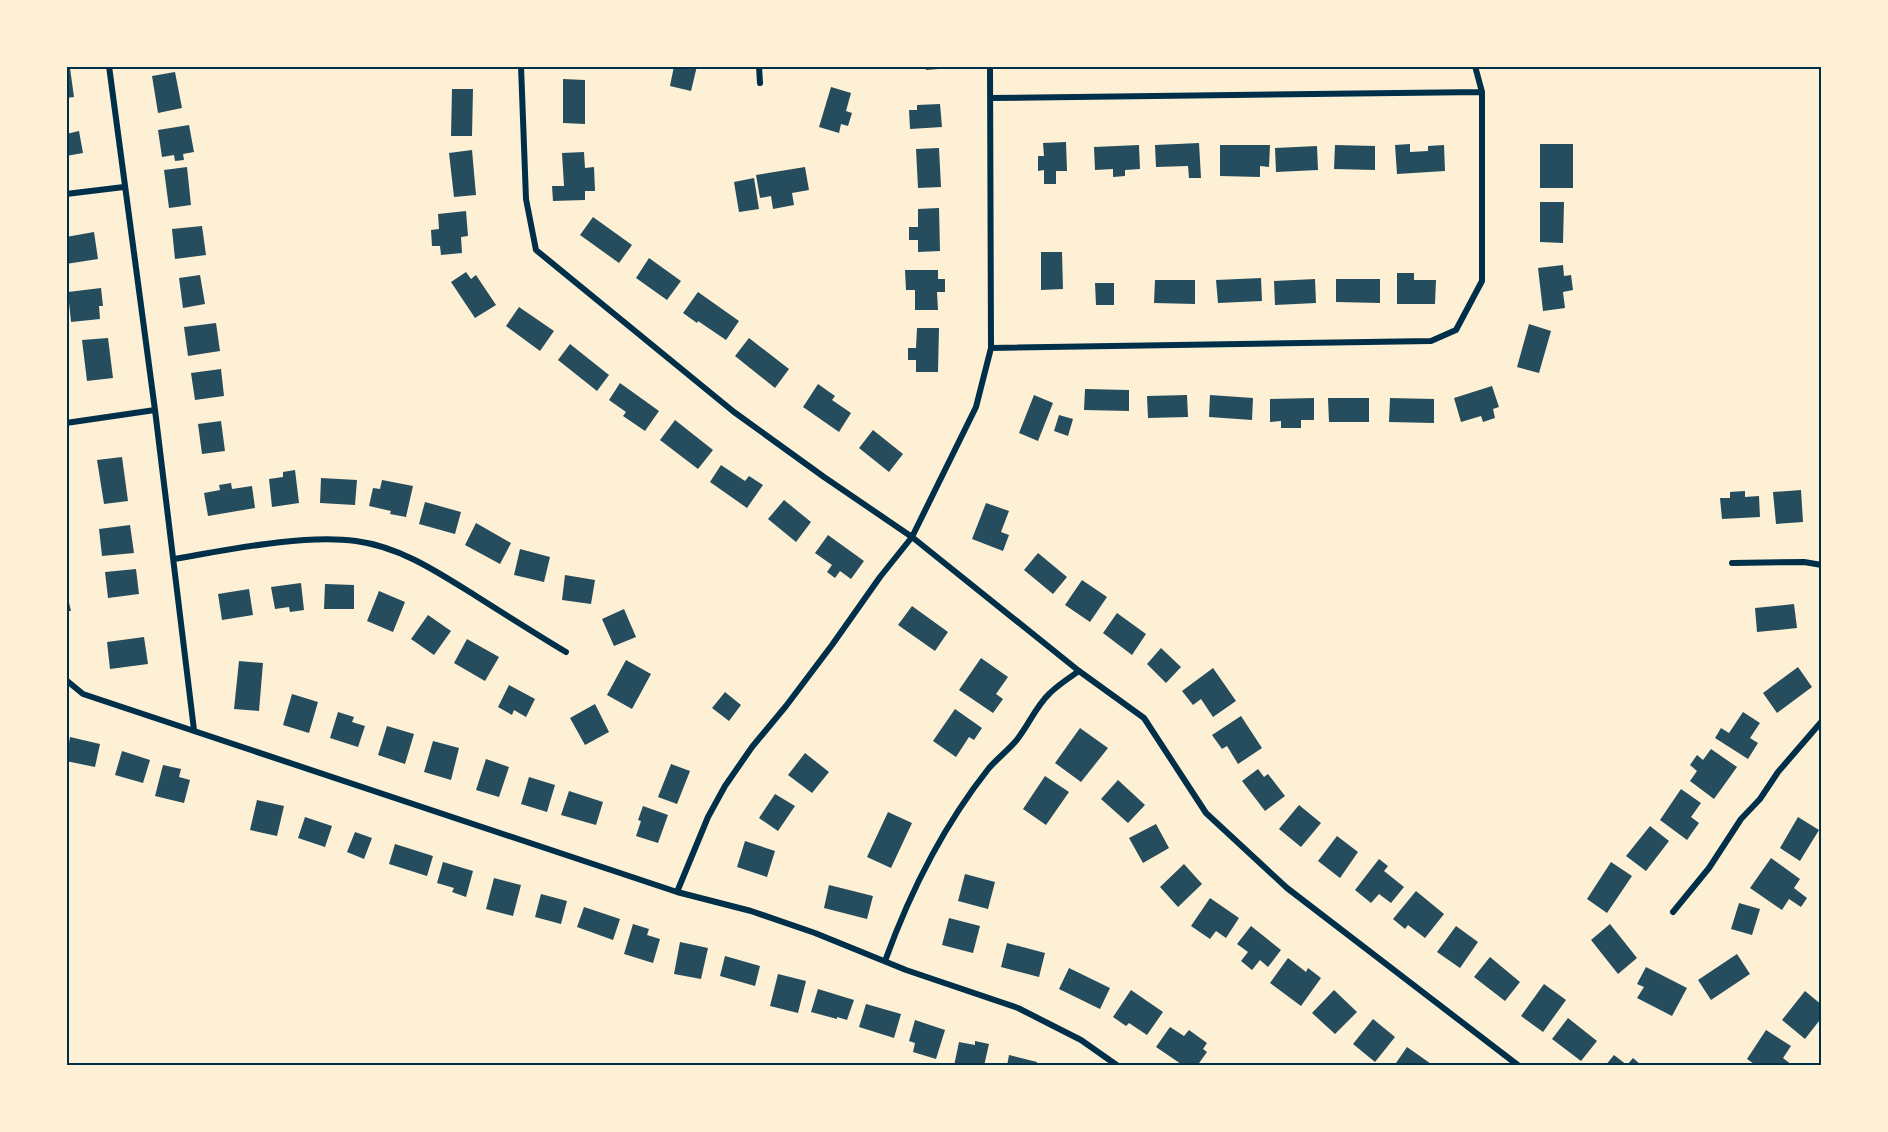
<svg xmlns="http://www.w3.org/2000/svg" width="1888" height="1132" font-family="Helvetica,sans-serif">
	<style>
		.building { fill: #264d5e }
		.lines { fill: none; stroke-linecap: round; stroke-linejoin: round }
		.minor { stroke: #003049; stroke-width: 6 }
		.neatline { fill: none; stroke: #003049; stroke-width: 2 }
	</style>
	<rect width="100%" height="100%" fill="#fdf0d5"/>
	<path class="building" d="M674,66H697L691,91L670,86Z
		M925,66H951V68L926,70Z
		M70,68L74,97L66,98V69Z
		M175,72L182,108L158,113L152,76Z
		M563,79L585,80V124L563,123Z
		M831,87L851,93L846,111L852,113L848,126L841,124L839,133L819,127Z
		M452,89H473L472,136H451Z
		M940,104L942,127L910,129L909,110H917V105Z
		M189,125L194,152L183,154L184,160L175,161L174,155L162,157L158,130Z
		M79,131L83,153L66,156V134Z
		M1066,142L1067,171H1056V184H1044V170L1038,171V156H1044L1043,143Z
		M1199,143L1201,178H1189L1188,166L1156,167L1155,145Z
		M1410,144V152L1428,151V146L1444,145L1445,171L1397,174L1395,145Z
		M1540,144H1573V188H1540Z
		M1139,145L1140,169L1125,170V176L1113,177V169L1095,170L1094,147Z
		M1220,145H1270L1269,167L1260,166V177L1220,176Z
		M1335,145L1375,146V170L1334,169Z
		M1317,146L1318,170L1276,172L1275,148Z
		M939,148L941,187L918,188L916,149Z
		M472,150L476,195L454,197L449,153Z
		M584,152L585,168L594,167L595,191H585V200L553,201L552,186H564L562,153Z
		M187,167L191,205L169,208L164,170Z
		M805,167L809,190L792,193L794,205L773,209L771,196L760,198L756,175Z
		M754,178L759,209L739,212L734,182Z
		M1540,202H1564L1563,243L1540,242Z
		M939,208L940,251L918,252V240H909V227H918V209Z
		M466,211L468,236L461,237L462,253L441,255L440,246H432L431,230L439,229L438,214Z
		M593,217L632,245L619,263L580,235Z
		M202,226L206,255L175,259L172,229Z
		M94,232L98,259L66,264V237Z
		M1041,252H1062L1063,289L1041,290Z
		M649,258L681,281L667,300L636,278Z
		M1563,265L1564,276L1571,275L1573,290L1563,292L1565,308L1543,311L1538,268Z
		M905,270H938V279H945V292H937L938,310H915V290H906Z
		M466,272L471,279L476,275L496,305L475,318L451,282Z
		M1397,273H1414V280H1436L1435,304H1397Z
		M200,275L205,304L183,308L179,278Z
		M1261,278L1262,301L1218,303L1216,280Z
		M1315,279L1316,303L1275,305L1274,281Z
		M1336,279H1380V303L1336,302Z
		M1155,280H1195V304L1154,303Z
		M1095,283H1114V305H1096Z
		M101,288L103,306H99L100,319L71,322L68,292Z
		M698,292L739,321L726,340L698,321L697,323L683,313Z
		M519,307L554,331L540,351L506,326Z
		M216,323L220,351L188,356L184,327Z
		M1529,324L1551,331L1539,373L1517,367Z
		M917,328H939L938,372H916V360H908V348H916Z
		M108,338L113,378L87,381L82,340Z
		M749,338L789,369L775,388L735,356Z
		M570,344L609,375L597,391L558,360Z
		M221,369L224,396L195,400L191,373Z
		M620,383L659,411L645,431L623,416L626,412L609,400Z
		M818,384L835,396L832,400L851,413L839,432L803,407Z
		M1492,386L1499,407L1493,409L1495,418L1483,422L1481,416L1461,422L1454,398Z
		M1085,389L1129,390V411L1084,410Z
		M1034,395L1053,403L1038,441L1019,433Z
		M1187,395L1188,417L1148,418L1147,396Z
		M1210,395L1253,398L1252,420L1209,417Z
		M1314,398V420H1301V428H1281V421L1270,422V399Z
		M1328,398H1369V422H1329Z
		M1390,398L1434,399V423L1389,422Z
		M1059,415L1073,419L1068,436L1054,431Z
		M675,420L713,450L698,469L660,440Z
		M221,421L225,451L202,454L198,424Z
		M873,430L903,454L889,472L859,448Z
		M122,457L128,501L104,504L97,460Z
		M721,465L745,481L749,476L763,485L747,508L710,482Z
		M295,470L299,503L272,507L269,479L283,477V472Z
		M321,478L357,480L355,505L320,503Z
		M382,480L413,486L406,517L390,514L391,511L369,506L373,488L380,489Z
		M231,483L232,489L252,486L255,508L208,516L204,493L220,490L219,485Z
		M1801,490L1803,522L1776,524L1773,492Z
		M1745,491V497L1759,496L1760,517L1722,519L1720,498H1730V492Z
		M784,500L811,522L796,542L768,519Z
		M425,502L461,512L455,534L419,524Z
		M986,503L1009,511L1001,532L1009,535L1003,551L972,539Z
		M476,523L511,543L500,564L465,545Z
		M130,525L134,553L102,556L99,529Z
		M828,535L864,561L851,579L840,571L835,578L827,572L832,565L815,553Z
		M520,549L550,557L544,582L514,575Z
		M1038,553L1067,577L1053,594L1024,570Z
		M136,569L139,594L108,598L105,572Z
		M565,575L595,580L591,604L562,600Z
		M1082,580L1107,597L1090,622L1065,605Z
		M301,583L304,610L290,612L289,607L275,609L271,587Z
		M325,584L354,585V609H324Z
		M249,589L253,615L222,620L218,594Z
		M66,590L71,611H66Z
		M379,591L405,602L393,632L367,621Z
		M1794,604L1797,628L1757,632L1755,608Z
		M912,606L948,632L935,651L898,625Z
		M624,609L636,637L614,646L602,619Z
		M1117,613L1146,634L1132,655L1103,633Z
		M428,615L451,631L434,655L411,639Z
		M144,637L148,664L110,669L107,642Z
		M467,639L499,657L485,681L454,663Z
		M1161,648L1181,667L1166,683L1147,664Z
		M981,658L1008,677L996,694L1003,699L993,713L959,690Z
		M626,660L651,674L632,709L607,695Z
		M239,661L263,663L259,711L234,709Z
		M1798,667L1812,687L1777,713L1763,693Z
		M1213,668L1236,701L1213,717L1201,699L1193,705L1182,691Z
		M509,685L535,699L526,717L514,710L512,715L498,707Z
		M725,692L741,705L729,721L712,708Z
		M292,694L318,702L309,733L283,725Z
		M595,704L609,732L585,745L570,718Z
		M955,709L982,728L974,740L969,737L956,757L933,741Z
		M338,712L354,717L352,722L365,726L358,747L330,738Z
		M1743,712L1760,723L1750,738L1758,743L1748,759L1715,738L1721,728L1729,733Z
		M1241,716L1262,748L1238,764L1227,746L1222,749L1212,735Z
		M387,726L414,734L405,764L378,755Z
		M1080,728L1108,748L1081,782L1055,763Z
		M70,737L100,744L95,767L66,761Z
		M433,741L459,748L451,780L424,772Z
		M1711,749L1737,767L1714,799L1690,781L1697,771L1690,765L1697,755L1703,760Z
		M122,751L150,760L143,783L115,775Z
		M805,753L829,772L812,793L788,775Z
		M486,759L509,767L499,797L476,790Z
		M671,764L690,771L677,804L658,797Z
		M163,765L181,769L179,777L190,780L184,803L155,796Z
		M1258,769L1264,777L1268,774L1285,796L1265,811L1242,781Z
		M1045,776L1069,792L1046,825L1023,809Z
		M529,777L555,785L547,812L521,804Z
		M1118,780L1145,805L1128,823L1101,799Z
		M1681,789L1701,803L1691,817L1699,823L1687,840L1660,820Z
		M569,791L603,802L596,825L561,815Z
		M775,794L795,806L778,831L759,818Z
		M257,800L284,806L277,836L250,830Z
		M1299,805L1321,823L1301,847L1279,829Z
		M643,806L668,815L658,843L636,836L641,821L638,820Z
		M888,812L912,823L891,868L867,857Z
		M305,817L332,826L325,847L298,838Z
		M1798,817L1819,830L1800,861L1780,848Z
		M1156,824L1169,848L1143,863L1129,838Z
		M1650,826L1669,841L1646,871L1626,856Z
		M355,832L372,838L364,859L347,852Z
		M1337,836L1358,852L1340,878L1318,861Z
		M745,841L775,851L767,877L737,867Z
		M395,844L433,856L427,876L389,864Z
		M1771,858L1800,879L1794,888L1807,898L1801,907L1789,899L1782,910L1750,888Z
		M1379,859L1388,866L1384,871L1404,887L1391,903L1379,894L1371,903L1355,890Z
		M443,862L473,871L466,897L452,892L454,888L437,883Z
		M1611,862L1632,876L1607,913L1587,899Z
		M1184,864L1202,884L1178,907L1160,887Z
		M965,874L995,882L988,909L958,901Z
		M494,878L521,885L513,916L486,909Z
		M829,885L873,896L867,919L824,908Z
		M1416,891L1444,914L1425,938L1408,925L1405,929L1393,919Z
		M541,894L567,901L561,924L535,917Z
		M1210,898L1239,918L1226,938L1216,931L1210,939L1191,926Z
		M1739,903L1760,909L1752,935L1731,929Z
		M584,907L620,919L613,940L577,927Z
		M949,918L980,926L973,953L942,945Z
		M633,924L649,929L647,935L660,939L653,963L624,954Z
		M1610,924L1637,958L1618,974L1591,940Z
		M1251,926L1281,950L1268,967L1260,960L1252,970L1241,961L1248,952L1237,944Z
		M1456,926L1478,942L1460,968L1437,952Z
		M680,942L708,948L701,979L674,974Z
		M1007,943L1045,953L1039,977L1001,967Z
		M1737,954L1750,974L1711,1000L1698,980Z
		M725,956L760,966L755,986L720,976Z
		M1490,957L1520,982L1505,1001L1474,977Z
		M1288,958L1306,972L1308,968L1321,978L1301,1006L1270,983Z
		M1646,967L1687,988L1672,1016L1637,998L1644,987L1637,984Z
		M1069,968L1110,988L1100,1009L1059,989Z
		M778,974L806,981L798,1013L770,1006Z
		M1544,984L1566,1000L1543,1032L1521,1016Z
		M818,989L854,1000L847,1020L837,1017V1019L811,1012Z
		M1131,990L1163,1012L1147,1035L1129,1023L1126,1026L1113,1017Z
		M1334,990L1357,1012L1335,1034L1312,1013Z
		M1805,991L1822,1005V1024L1819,1021L1805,1039L1782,1020Z
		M866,1004L901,1014L894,1038L859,1027Z
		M1568,1018L1597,1041L1581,1061L1552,1039Z
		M1373,1019L1395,1037L1375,1062L1353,1044Z
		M915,1020L945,1030L936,1059L913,1052L915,1043L909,1041Z
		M1170,1027L1184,1036L1189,1030L1207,1043L1203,1049L1207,1052L1197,1066H1184L1156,1047Z
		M1766,1030L1791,1046L1783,1058L1792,1065L1791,1066H1757L1747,1059Z
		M975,1041L989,1044L984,1066H954L959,1042L975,1045Z
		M1407,1047L1434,1066H1394Z
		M1009,1055L1037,1062L1036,1066H1007Z
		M1614,1055L1627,1065L1633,1058L1641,1065L1605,1066Z"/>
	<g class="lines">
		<path class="minor" d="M109,66L155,410L194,730
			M521,66L526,199L536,250L734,412L824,477L912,537L1079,671L1144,718L1206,813L1287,888L1519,1066
			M759,66L760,83
			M990,98L1482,92
			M66,194L124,187
			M991,348L1431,341L1456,330L1482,281V92L1475,66
			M66,423L155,410
			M174,559C228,550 302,534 356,541C401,547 439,573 476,596C506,615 536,634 566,652
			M1732,563L1804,562L1822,565
			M66,680L83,694L677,892L751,911L815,933L906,970L1018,1008L1081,1040L1118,1066
			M677,892L708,817L725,786L752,747L786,706L832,645L880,577L912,537L976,407L991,348L990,66
			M1673,912L1709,868L1741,819L1760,799L1778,772L1822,721
			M885,961C910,892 943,826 989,768C997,759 1007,751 1015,742C1028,727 1035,707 1050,693C1058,685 1069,678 1079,671"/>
	</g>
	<rect width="1888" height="1132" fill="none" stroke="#fdf0d5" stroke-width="135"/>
	<rect x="68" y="68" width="1752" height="996" class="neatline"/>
</svg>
